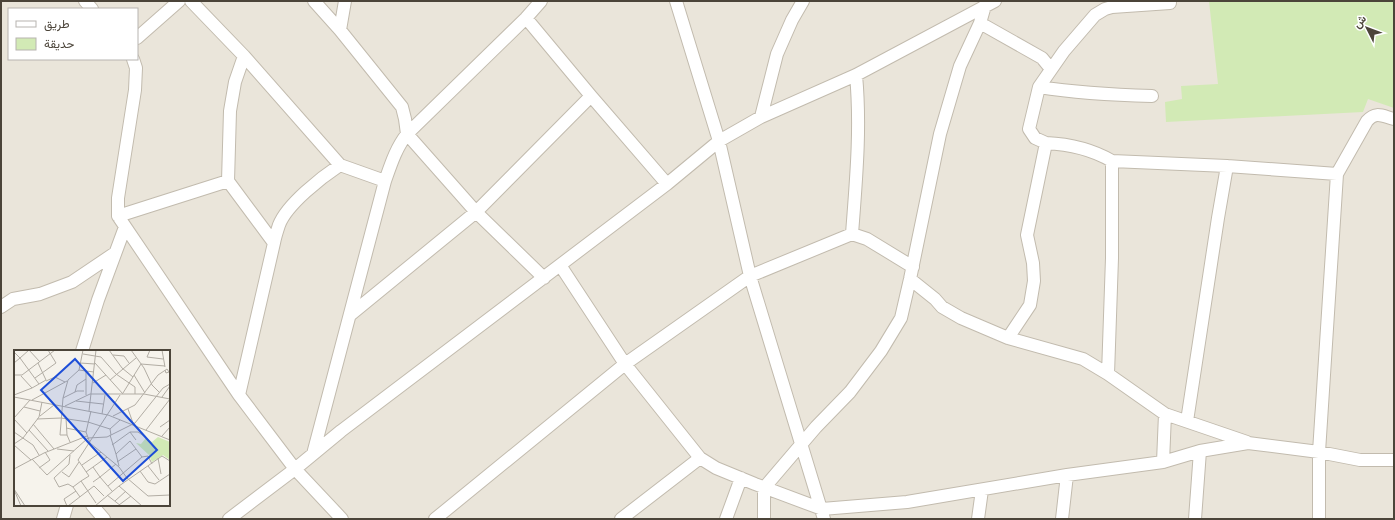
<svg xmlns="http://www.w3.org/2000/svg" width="1395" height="520" font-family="'Open Sans',Vazirmatn,sans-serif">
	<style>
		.residential { fill: #eae5da; fill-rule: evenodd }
		.green { fill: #d2eab5 }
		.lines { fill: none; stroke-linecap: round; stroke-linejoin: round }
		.minor-casing { stroke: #c2bbae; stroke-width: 14 }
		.minor { stroke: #fff; stroke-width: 12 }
		.inset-road { fill: none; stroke: #b2ada4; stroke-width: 1 }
		.view { fill: #1d4ed8; fill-opacity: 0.15; stroke: #1d4ed8; stroke-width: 2 }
		.inset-edge { fill: none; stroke: #4b4439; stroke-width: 2 }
	</style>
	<rect width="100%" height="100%" fill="#f6f3ec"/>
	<path class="residential" d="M1,1H1394V519H1ZM9,9H137V59H9ZM15,351H169V505H15Z"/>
	<path class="green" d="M1209,1H1394V108L1368,99L1363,112L1166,122L1165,102L1182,99L1181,86L1218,84Z"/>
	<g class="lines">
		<defs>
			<path id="minor" d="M85,1L92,9
				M191,1L244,56L340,165L385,181
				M314,1L340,30L402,107L405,119L407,134L476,212L544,278
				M676,1L719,141L750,276L824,519
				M526,18L591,96L667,184
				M980,23L1042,58L1051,69
				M340,30L345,1
				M137,38L179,1
				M244,56L235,82L230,111L228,181L274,243
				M133,59L136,68L135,90L118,198V216L239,395L295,469L342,519
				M1152,96C1114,95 1077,93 1039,87L1064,51L1095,15L1105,9L1112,7L1170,3
				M761,117L777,54L792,20L803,1
				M1046,143C1068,144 1093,150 1112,161
				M118,216L228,181
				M852,234C856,181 861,128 856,75
				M560,265L625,364L700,458L716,468L755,484L822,509L907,502L1067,475L1163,462L1200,451L1248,443L1319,452L1360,460H1394
				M910,279L935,299L942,307L961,318L1008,338L1083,359L1108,374
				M1,307L13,299L40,294L72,282L115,253
				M350,315L476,212L591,96
				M1008,338L1030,305L1034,281L1033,263L1027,235L1046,143L1035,138L1029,129L1039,87
				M82,351L98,300L125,227
				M239,395L274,243C275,237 277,231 279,225C287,204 322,177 340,165
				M1187,421L1218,218L1227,166
				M1247,442L1165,414L1108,374L1112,258V161L1227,166L1337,174
				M313,454L385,181C391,164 396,148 407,134L526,18L541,1
				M1163,462L1165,414
				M92,505L104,519
				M63,519L67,505
				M229,519L295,469L341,431L667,184L719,141L761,117L856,75L995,1
				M435,519L625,364L750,276L852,234L867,239L913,267
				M621,519L700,458
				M726,519L741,478
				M764,519V488L816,427L850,392L881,351L901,318L910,279L940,134L960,66L980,23L986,2
				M978,519L982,490
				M1062,519L1067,475
				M1195,519L1200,451
				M1319,519V452L1337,174L1367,121C1376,111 1382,116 1394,119"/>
		</defs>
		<use href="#minor" class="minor-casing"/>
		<use href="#minor" class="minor"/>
	</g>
	<g transform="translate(14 350)">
		<rect width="156" height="156" fill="#f6f3ec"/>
		<path d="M144,87L156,92V110L149,105L138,112L135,105L122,93L127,94L132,88L138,92Z" fill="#d2eab5"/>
		<path class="inset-road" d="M15,0L26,12M95,0L108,18L119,27M117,0L130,18L138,35L145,42M136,0L133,7L149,9M148,0L151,17M0,2L6,8L15,0M69,4L87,7L102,24M99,5L110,6L115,13M0,13L6,8L25,34M66,13L81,14M81,13L109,44M65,20L69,0M102,24L121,37V44M0,25H8L41,0M120,25L131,43M21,28L42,13L34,0M96,30L122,8M32,31L41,27L51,32M79,33L92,25M18,38L32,30L24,13M61,42L63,35L72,29M109,43L127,14L151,16M0,45L18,38L7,26M72,45V21L80,22M0,47L94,65L156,90M148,47L156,36M49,48L63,41H70M18,50L53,31M62,51L89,54M51,56L76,44H130L156,49M10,57L26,61M114,59L119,73M75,61L82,0M77,61L72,82L76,93L105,117L113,128L134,146L156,145M88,64L91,45M26,66L40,55M99,66L121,55L144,25L153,19L155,22L152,23L151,20M0,68L16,50M52,68L53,85M0,69L13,83M23,69L47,68L74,72L96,79L97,85M19,74L40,99M146,77L156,70M52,78L72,82M96,79L106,70M15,80L34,101M132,80L156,49M0,82L19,95L25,105M96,85L102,104M148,86L156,77M122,90L116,82H124L130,86M56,92L53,85H46L49,48L54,30L65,20L72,21M0,94L9,88L25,67L28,52M0,95L17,110M98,95L116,82M43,99L60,101M56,105L55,114L40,128L45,137L54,134L59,137M144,108L147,124M18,109L33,125L74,88L93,87L121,73L149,38L156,34M103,112L122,99M68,115L87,102M105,116L102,104L116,91L128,107M134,116L145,130M79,117L86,127L102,114M25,118L36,110L31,102M0,119L30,103L73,86M126,121L134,132L141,134L156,124M48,122L55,127L65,112M72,122L93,107M67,131L75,126L64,110L106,45M79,132L86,127L98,141M94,136L128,107L134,106L138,114M0,139L11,156M1,142L7,156M93,145L107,156M66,147L59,137L67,131L82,153M101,151L112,141M105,155L117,146M53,156L50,149L62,141M54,156L80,136L90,146M81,156L105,136M128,156L105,136L148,106L156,111"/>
		<path class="view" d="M61,9L143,100L109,131L27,40Z"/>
		<rect width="156" height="156" class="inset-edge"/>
	</g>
	<rect width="1395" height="520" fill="none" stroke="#4b4439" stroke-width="4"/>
	<rect x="8" y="8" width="130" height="52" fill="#ffffff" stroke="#b7b4b0"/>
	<rect x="16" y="21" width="20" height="6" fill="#ffffff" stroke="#b7b4b0"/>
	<text x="44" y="28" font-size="12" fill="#4b4439">طريق</text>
	<rect x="16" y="38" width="20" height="12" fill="#d2eab5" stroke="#b7b4b0"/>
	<text x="44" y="48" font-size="12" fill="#4b4439">حديقة</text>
	<g transform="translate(1367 28) rotate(312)" stroke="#ffffff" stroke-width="3" paint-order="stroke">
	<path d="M0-3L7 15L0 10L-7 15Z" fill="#4b4439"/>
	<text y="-6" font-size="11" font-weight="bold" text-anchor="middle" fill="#4b4439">ش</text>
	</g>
</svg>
